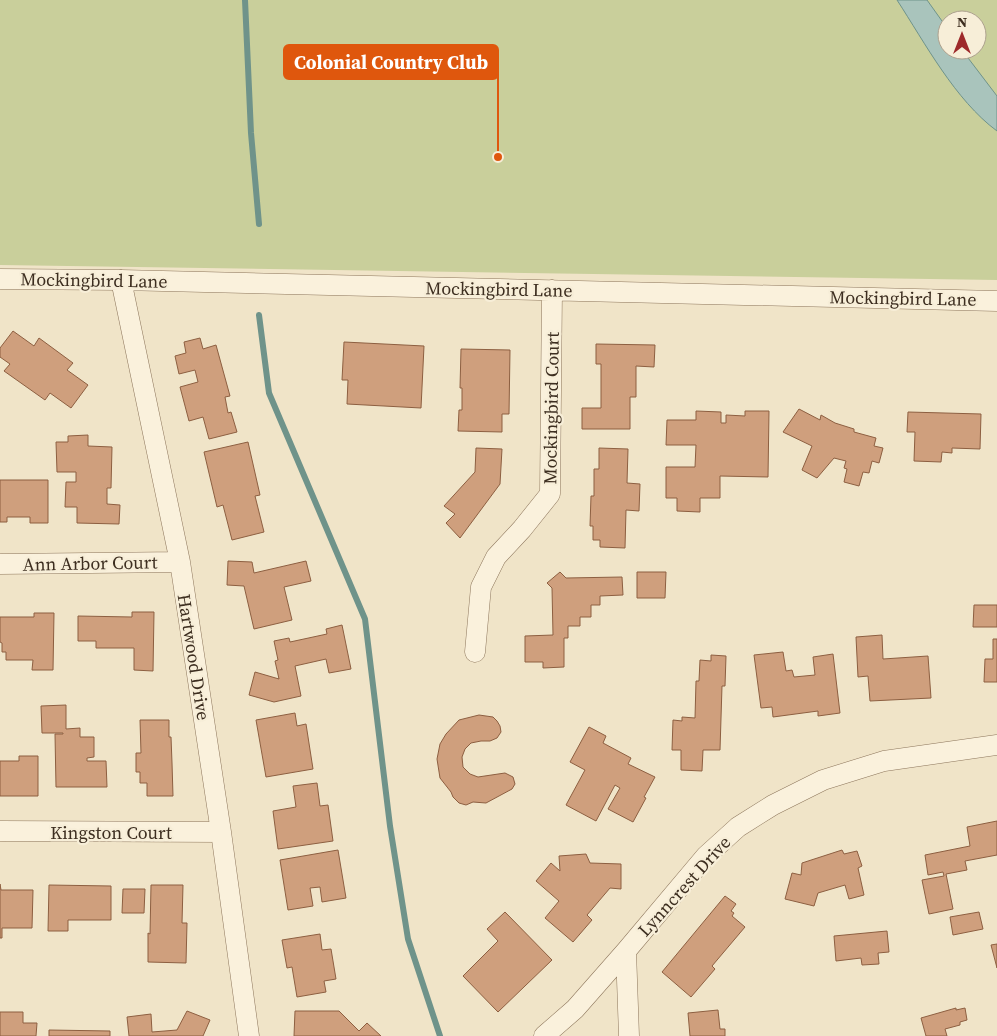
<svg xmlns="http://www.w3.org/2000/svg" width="997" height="1036" font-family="'Source Serif 4',serif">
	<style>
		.green { fill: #c9cf9b; fill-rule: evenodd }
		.water { fill: #a9c4bc; stroke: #6f938a }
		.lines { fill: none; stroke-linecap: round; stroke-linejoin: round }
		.stream { stroke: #6f938a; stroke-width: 6 }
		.building { fill: #cf9f7d; stroke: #8d5f41 }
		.street-casing { stroke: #8d765c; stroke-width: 21 }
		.street { stroke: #faf1dc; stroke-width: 20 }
		.labels { text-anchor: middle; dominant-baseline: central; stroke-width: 4.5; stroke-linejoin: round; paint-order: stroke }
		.street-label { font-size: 18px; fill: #3d2e20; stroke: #f7eed8 }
		.leader { fill: none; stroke: #df570d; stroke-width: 2 }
		.callout-dot { fill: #df570d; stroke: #f7eed8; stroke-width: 2 }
		.callout { fill: #df570d; stroke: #df570d; stroke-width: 2 }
		.callout-label { font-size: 19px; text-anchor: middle; font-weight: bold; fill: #fff }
	</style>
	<rect width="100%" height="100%" fill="#f0e4c8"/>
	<path class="green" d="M0,0H997V280L0,265ZM947,20H977V50H947Z"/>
	<path class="water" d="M897,0H927L947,28V50H962L997,96V131C955,100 925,43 897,0Z"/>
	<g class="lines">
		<path class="stream" d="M245,0L251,133L259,224
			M259,315L269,393L365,619L390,826L408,939L440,1036"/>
	</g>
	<path class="building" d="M13,331L34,346L39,338L73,363L67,370L88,385L71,408L50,393L45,400L4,371L10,364L0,357V348Z
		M200,338L203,349L216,345L230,396L225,397L228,413L231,412L237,432L209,439L203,417L189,421L180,387L198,382L195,370L179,374L175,356L186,353L184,342Z
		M344,342L424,346L421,408L347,404L348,380H342Z
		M596,344L655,345L654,367L636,366V397H630V429H582V408H601V364H596Z
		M461,349L510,350L509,414H502V432L458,431L459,410H462V388H460Z
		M799,409L820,420L821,415L835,423L854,429V432L876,438L874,446L883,448L879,463L872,461L869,473L863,472L859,486L844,482L847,469L844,468L846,461L834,458L817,478L802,470L812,446L783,432Z
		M696,411L721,412V423H726V415L745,416V411H769L768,477L720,476V498H700V512L677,511V498H666V467H695L696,445H666L667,420H696Z
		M908,412L981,414L980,449L952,448V453L942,452L941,462L914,461L915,432H907Z
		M88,435V446L112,447L111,488H107V504L120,505L119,524L77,523V507H65L66,482H76V472H57L56,442H68V436Z
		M248,442L260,495L255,496L264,532L232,540L223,505L217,507L204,452Z
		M476,448L502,449L500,484L460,538L446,523L455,514L444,506L475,472Z
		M599,448L628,449L627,483L640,484L639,511L626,510L625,548L600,547V540H593V526H590L591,496H594V469H599Z
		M0,480H48V523H30V517H7V522H0Z
		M228,561L252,562L254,573L306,561L311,581L284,587L292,620L254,629L244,586L227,585Z
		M560,572L566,578L622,577L623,595L600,596V605H591V617H580V626H568V638H564V667L543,668V662H525V636L553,635L552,588L547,583Z
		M637,572H666L665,598H637Z
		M974,605H997V627H973Z
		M132,612H154L153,671L134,670V648H96V641H78V616L132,617Z
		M34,613H54L53,670H32L33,660H6V652H2V643L0,642V617H34Z
		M342,625L351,669L329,673L326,659L295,666L301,696L274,702L249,695L255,672L279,679L275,661L278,660L274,641L289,638L290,642L327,634L326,629Z
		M882,635L883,659L928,656L931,698L870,701L868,676L858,677L856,637Z
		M993,639H997V682H984L985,659H993Z
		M783,652L786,671L792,670L794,677L815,675L813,657L833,654L840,713L818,716V711L773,717L772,707L761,708L754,655Z
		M711,655L726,656L725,686H722L720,750H703L702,771L681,770V750H672L673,720L682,721V717L695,718L696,681H699L700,660L711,661Z
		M66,705V729L80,728V737H94V757L87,758V761H106L107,787H56L55,734H63V733H42L41,706Z
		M295,713L297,726L306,724L313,769L266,777L256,720Z
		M479,715L493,717L497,721L500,726L501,732L497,738L490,741H481L471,743L465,749L462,757L463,767L470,774L478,777L505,773L513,777L515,784L512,789L486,803L473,802L466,805L459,803L453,797L451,792L440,778L437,759L440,744L446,734L459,720Z
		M140,720H169V737H171L172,763L173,796H147V783H140V772H136V753H141Z
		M589,727L606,736L603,743L631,758L628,764L655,777L644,797L646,798L633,822L608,809L620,788L615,785L596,821L566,805L585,770L570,762Z
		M19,756H38V796H0V761H19Z
		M317,783L320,806L328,805L333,841L278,849L273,811L296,807L293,786Z
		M997,821V855L965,861L967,870L946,874L953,909L929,914L922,880L944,876L943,872L928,875L925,855L970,846L967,827Z
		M338,850L346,898L322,902L320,887L310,888L313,906L288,910L280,860Z
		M842,850L844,854L857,851L862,866L858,868L864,895L849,899L845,885L818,893L814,906L785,899L792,873L801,875L802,863Z
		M586,854L590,863L621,864V889L610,888L587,915L592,920L573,942L545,918L559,901L536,881L551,863L560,871L559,856Z
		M0,884L1,890H33L32,928H2V938H0Z
		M49,885L111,886V920H68V931H48Z
		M151,885H183L182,923H187L186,963L148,962V933L150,934Z
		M123,889H145L144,913H122Z
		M725,896L736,904L731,911L734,913L732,916L745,927L712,966L715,969L691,997L662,972Z
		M505,912L552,960L498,1012L463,976L498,941L487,929Z
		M979,912L983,929L953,935L950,917Z
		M887,931L889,952L878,953L879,964L862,965L861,958L836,961L834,936Z
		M320,934L322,950L331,949L336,979L324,981L326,992L297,997L292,967L287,968L282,940Z
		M997,944V968L991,945Z
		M956,1008V1010L965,1008L967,1020L960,1022V1025L945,1029L947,1036H926L921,1018Z
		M718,1010L720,1029H725V1036H690L688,1013Z
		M187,1011L210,1020L203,1036H129L127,1017L151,1014L152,1032L177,1030Z
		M295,1011H339L359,1031L367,1023L381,1036H294Z
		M0,1012H23V1023H37L36,1036H0Z
		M49,1030L110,1031V1036H49Z"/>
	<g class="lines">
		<defs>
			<path id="street" d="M0,279L121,280L997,301
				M121,280L180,562L221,832L249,1036
				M0,564L180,562
				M475,652L481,587L496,557L522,529L550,494L552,290
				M0,831L221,832
				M626,951L629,1036
				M544,1036L575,1009L626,951L706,856L738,827L773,805L823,780L884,761L997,745"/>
		</defs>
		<use href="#street" class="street-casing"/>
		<use href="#street" class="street"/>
	</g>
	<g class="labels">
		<g class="street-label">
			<text transform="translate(94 280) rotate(1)">Mockingbird Lane</text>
			<text transform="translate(499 289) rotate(1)">Mockingbird Lane</text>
			<text transform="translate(903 298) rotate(1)">Mockingbird Lane</text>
			<text transform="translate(551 408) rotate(-89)">Mockingbird Court</text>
			<text transform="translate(90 563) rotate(-1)">Ann Arbor Court</text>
			<text transform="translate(194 657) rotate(81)">Hartwood Drive</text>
			<text x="111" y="832">Kingston Court</text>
			<text transform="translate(684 886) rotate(-48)">Lynncrest Drive</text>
		</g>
	</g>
	<path class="leader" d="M498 157L498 62"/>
	<circle class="callout-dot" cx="498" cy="157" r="5"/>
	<rect class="callout" x="284" y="45" width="214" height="34" rx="5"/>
	<g class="callout-label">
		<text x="391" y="69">Colonial Country Club</text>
	</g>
	<g transform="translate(962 35)"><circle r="24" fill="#f7eed8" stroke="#ada18e"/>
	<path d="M0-4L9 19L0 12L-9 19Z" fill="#9e2a2b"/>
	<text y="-8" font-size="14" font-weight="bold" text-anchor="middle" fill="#3d2e20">N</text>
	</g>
</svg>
